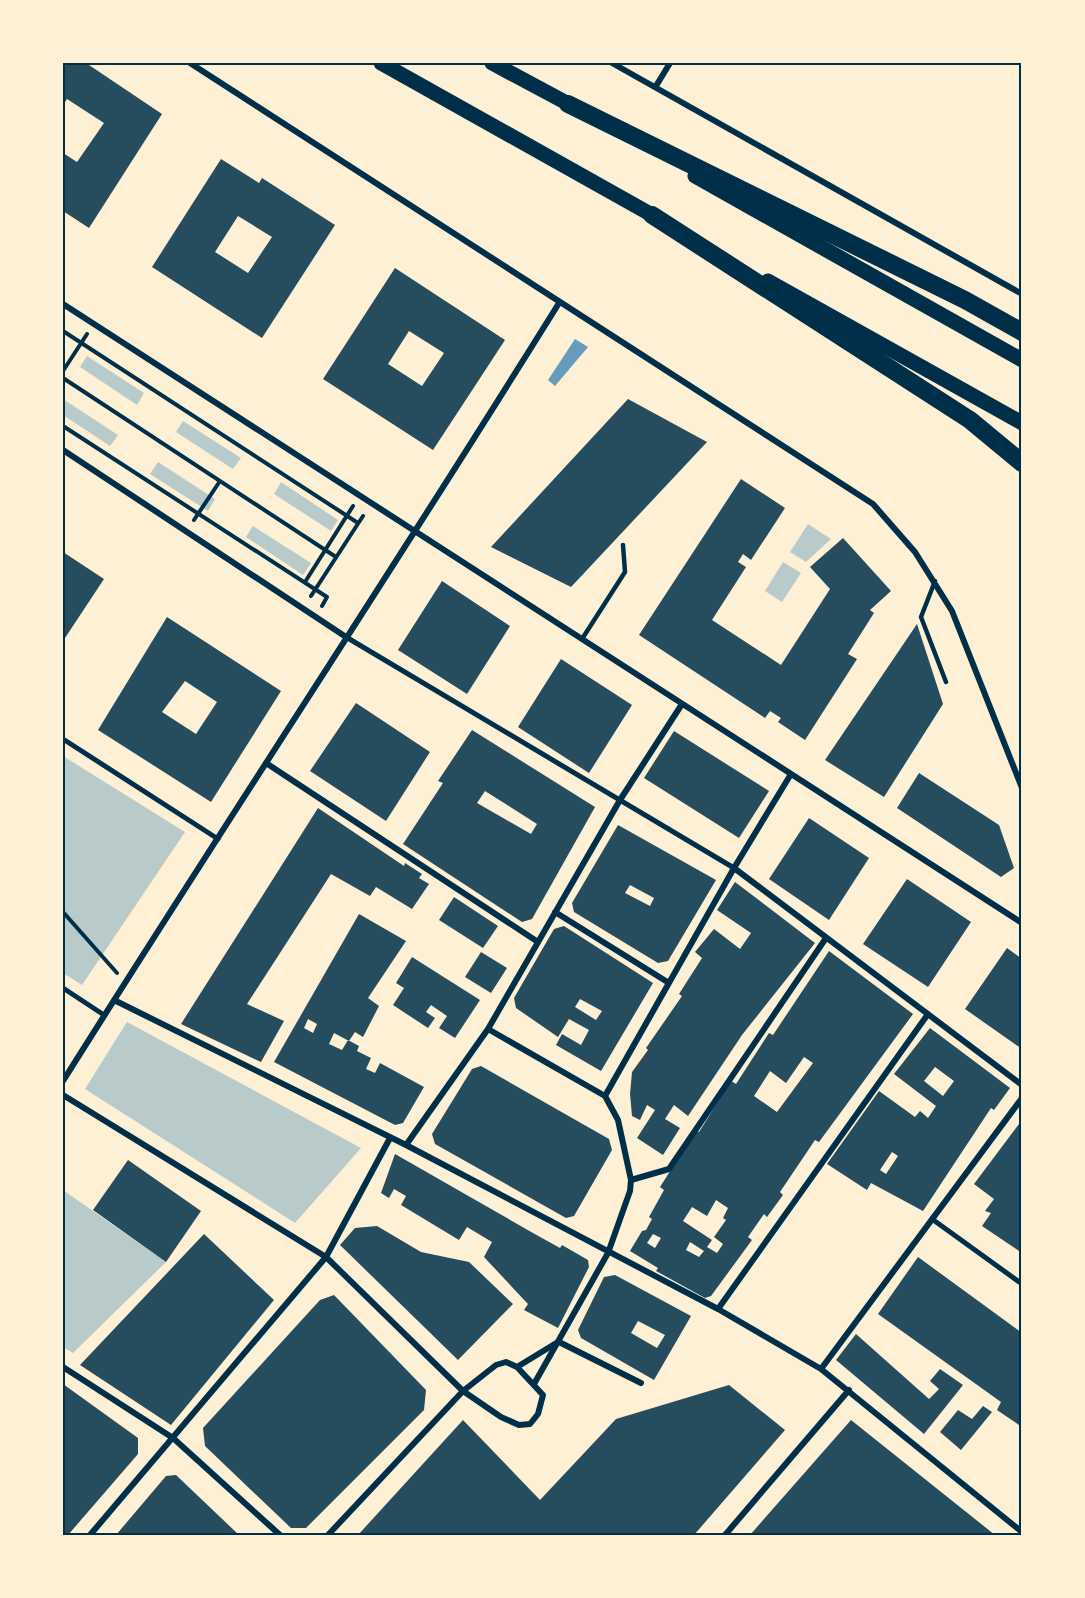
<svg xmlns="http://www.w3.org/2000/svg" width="1085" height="1598" font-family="Merriweather,serif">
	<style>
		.green { fill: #b9caca }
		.water { fill: #669bbc }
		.building { fill: #264d5e; fill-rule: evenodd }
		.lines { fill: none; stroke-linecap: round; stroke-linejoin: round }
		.path { stroke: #003049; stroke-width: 4 }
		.service { stroke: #003049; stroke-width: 4.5 }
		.pedestrian { stroke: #003049; stroke-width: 5 }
		.minor { stroke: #003049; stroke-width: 6 }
		.primary { stroke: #003049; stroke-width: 15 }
		.motorway { stroke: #003049; stroke-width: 18 }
		.neatline { fill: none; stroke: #003049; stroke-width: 2 }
	</style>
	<rect width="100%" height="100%" fill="#fdf0d5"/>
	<path class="green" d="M87,356L144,393L137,405L80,367Z
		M63,399L118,435L110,446L63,415Z
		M183,421L241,458L233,469L176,432Z
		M158,462L215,499L208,511L150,474Z
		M281,482L338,520L331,531L274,494Z
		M808,524L831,539L806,562L790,552Z
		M253,526L311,563L303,575L246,537Z
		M783,562L801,573L782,602L765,591Z
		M63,756L185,832L82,985L63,973Z
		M127,1022L361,1148L295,1223L85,1089Z
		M63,1190L166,1262L73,1353L63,1347Z"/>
	<path class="water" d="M575,339L588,347L555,386L548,380Z"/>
	<path class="building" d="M63,63H86L162,114L89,228L63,211V153L77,162L104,123L67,99L63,105Z
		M221,159L259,183L262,178L335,225L262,338L152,267ZM238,216L272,237L248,273L215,252Z
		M395,268L505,340L433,450L323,379ZM409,331L444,353L422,386L388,364Z
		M628,399L707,442L571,587L491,547Z
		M741,479L785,508L751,560L743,554L738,562L746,567L712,620L781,665L830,589L810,567L843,538L891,591L870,610L874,613L848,654L857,659L805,740L778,722L781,718L770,711L765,718L639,635Z
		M63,552L104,579L63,641Z
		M442,581L510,626L467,694L398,650Z
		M167,617L281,691L211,802L98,730ZM185,681L217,702L196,734L162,712Z
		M917,624L943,704L884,797L825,760Z
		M561,659L632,705L589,773L518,727Z
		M356,703L430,752L386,821L310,771Z
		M472,730L595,807L532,919L522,922L403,844L443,783L438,781ZM485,791L537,824L531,834L477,803Z
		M674,731L769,791L739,838L644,778Z
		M919,773L999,825L1014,868L1001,877L897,808Z
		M318,808L404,866L405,863L422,874L419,878L429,884L412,909L376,887L370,896L331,874L247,1004L284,1021L261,1062L181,1024Z
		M809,818L869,858L829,920L769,879Z
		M618,825L716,880L668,961L658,963L574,912L572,903ZM630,885L654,898L650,906L625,893Z
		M907,879L971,922L928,987L863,944Z
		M735,882L815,943L742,1035L688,1116L674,1105L665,1119L680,1128L663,1155L637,1138L655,1110L647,1105L640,1120L632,1116L630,1094L632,1072L648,1050L646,1048L682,996L679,994L702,958L695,952L714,929L740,949L751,933L717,910Z
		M454,897L498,926L483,948L439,920Z
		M359,914L406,941L368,998L379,1006L363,1037L355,1032L349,1041L334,1033L329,1044L342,1050L348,1040L359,1046L357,1051L371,1058L366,1069L375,1073L380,1063L424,1087L403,1123L395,1125L274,1062ZM308,1019L317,1024L313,1033L304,1028Z
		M564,926L653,983L601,1071L556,1045L562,1034L581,1045L589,1030L569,1019L558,1037L516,1008L514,998L554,929ZM580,999L602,1011L596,1020L575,1007Z
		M1007,948L1022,959V1049L965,1009Z
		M829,951L913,1014L819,1142L815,1140L780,1192L783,1195L767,1217L764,1214L748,1237L752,1240L711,1296L705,1298L656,1271L658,1268L630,1251L642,1231L646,1230L652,1219L649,1217L664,1190L660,1187L683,1151L697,1131L699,1132L731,1081L736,1084L769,1033L773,1035ZM804,1057L813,1063L777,1112L754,1096L770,1071L786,1083ZM716,1200L728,1208L723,1218L726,1220L714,1237L723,1244L717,1253L707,1247L712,1240L683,1221L692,1207L707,1216ZM653,1234L661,1238L655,1248L647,1243ZM690,1242L704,1251L699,1257L686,1250Z
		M481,952L507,968L491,993L465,977Z
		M412,957L480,1000L455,1038L439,1028L447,1016L431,1005L426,1012L435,1018L428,1028L393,1005L404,988L396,983Z
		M930,1028L1010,1088L994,1110L991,1108L923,1211L871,1183L867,1190L827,1164L879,1091L915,1117L920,1111L928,1118L936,1106L894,1074ZM935,1067L954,1081L943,1096L924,1081ZM892,1152L898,1156L886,1174L880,1170Z
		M481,1066L609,1139L612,1150L574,1216L566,1218L435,1144L432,1134L472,1069Z
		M1022,1120V1253L982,1226L991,1213L985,1211L994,1199L974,1184Z
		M395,1154L533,1233L560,1248L562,1245L588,1260L589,1267L558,1328L524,1310L528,1304L484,1257L492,1242L467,1227L459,1240L401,1205L406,1196L394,1189L389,1198L381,1193Z
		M128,1160L201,1211L166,1262L93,1210Z
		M377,1226L421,1252L469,1262L513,1304L458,1360L340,1245L355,1228Z
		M204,1234L274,1300L171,1425L80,1365Z
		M918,1257L1022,1333V1427L997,1410L1001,1402L878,1314Z
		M615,1275L691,1316L654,1380L581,1338L578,1330L604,1277ZM638,1321L665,1335L657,1348L631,1333Z
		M334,1295L426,1390L424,1410L306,1528H291L205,1446L203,1428L320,1300Z
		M856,1334L929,1399L939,1389L930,1381L940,1369L963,1385L924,1434L836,1360Z
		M63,1384L138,1438V1454L68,1535H63Z
		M729,1385L785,1430L694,1535H358L463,1420L540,1500L616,1419Z
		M983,1406L992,1412L961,1450L940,1432L958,1410L972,1419Z
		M851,1420L995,1535H750Z
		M176,1475L239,1535H116L166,1476Z"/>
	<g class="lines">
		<path class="path" d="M63,331L358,523
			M63,371L87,334
			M63,378L336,557
			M63,426L327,597L322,606
			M194,520L220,481
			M305,582L353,506
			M311,596L363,516
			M63,912L117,973"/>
		<path class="service" d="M935,581L921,617L946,682
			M582,639L625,572L623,545"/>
		<path class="pedestrian" d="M346,637L734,868
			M63,739L218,839
			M63,988L104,1015
			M932,1219L1022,1284"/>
		<path class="minor" d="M190,63L873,504L915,552L952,611L1022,788
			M612,63L1022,294
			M656,86L670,63
			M63,304L1022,923
			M63,450L346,637
			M266,763L538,942
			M734,868L1022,1085
			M555,912L669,983
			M114,1000L406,1145L718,1309L821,1369L1022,1532
			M488,1029L605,1096L618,1120L631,1180L630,1191L608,1253L534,1384
			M63,1081C227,820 397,564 559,303
			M63,1095L326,1257L463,1391L501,1417L519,1425L530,1424L538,1414L543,1395L517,1367
			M605,1096L734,868L791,774
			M406,1145L488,1029L620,800L682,704
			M631,1180L669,1169L826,938
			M718,1309L928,1014
			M559,1342L641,1383
			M63,1367L173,1438L280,1535
			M821,1369L1022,1098
			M90,1535L326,1257L390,1138
			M328,1535L463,1391L496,1365L506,1362L517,1367L558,1342
			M725,1535L849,1390"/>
		<path class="primary" d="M381,63L661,220
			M492,63L578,109
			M695,176L1022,360
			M768,281L1022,423"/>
		<path class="motorway" d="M568,104L965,300L1022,332
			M652,215L970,420L1022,463"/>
	</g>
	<rect width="1085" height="1598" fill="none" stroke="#fdf0d5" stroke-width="129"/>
	<rect x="64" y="64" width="956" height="1470" class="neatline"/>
</svg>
